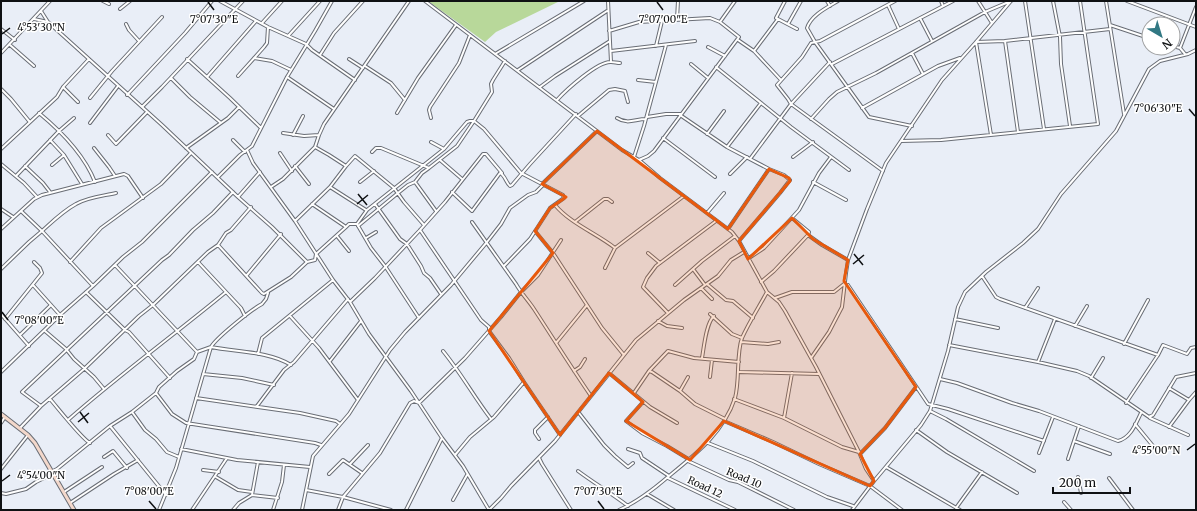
<svg xmlns="http://www.w3.org/2000/svg" width="1197" height="511" font-family="Merriweather,serif">
	<style>
		.green { fill: #b8d89a }
		.lines { fill: none; stroke-linecap: round; stroke-linejoin: round }
		.street-casing { stroke: #696d75; stroke-width: 4 }
		.secondary-casing { stroke: #696d75; stroke-width: 5 }
		.street { stroke: #fff; stroke-width: 2 }
		.secondary { stroke: #f3d8cb; stroke-width: 3 }
		.marked { fill: #e8590c; fill-opacity: 0.2; stroke: #e8590c; stroke-width: 3; stroke-linejoin: round }
		.ticks { fill: none; stroke: #0f1113; stroke-width: 1.5 }
		.labels { text-anchor: middle; dominant-baseline: central; stroke-width: 3; stroke-linejoin: round; paint-order: stroke }
		.street-label { font-size: 10px; fill: #0f1113; stroke: #fff }
		.ticks-label { font-size: 10px; text-anchor: middle; fill: #0f1113; stroke: #fff; stroke-width: 3; stroke-linejoin: round; paint-order: stroke }
	</style>
	<rect width="100%" height="100%" fill="#e9eef7"/>
	<path class="green" d="M428,1H560L496,32L485,42Z"/>
	<g class="lines">
		<defs>
			<path id="street" d="M103,1L109,4
				M220,1L268,27L306,44L312,50L355,80
				M425,1L622,150L639,160L660,178L732,232L739,241L767,292L779,302L785,311L816,367L859,452L866,469L874,481
				M608,1L611,62
				M785,1L776,18L797,29
				M827,1L830,6
				M838,1C828,7 811,15 807,28L815,42L869,117L912,126
				M941,1L943,6
				M978,1L992,23
				M1025,1L1044,129
				M1053,1L1060,37L1061,64L1070,126
				M1106,1L1124,114
				M1127,1L1196,27
				M888,5L899,29
				M120,9L130,1
				M41,11L48,22L162,125L238,197L272,227L307,262L315,260L316,254L346,227L349,224H357L367,210L444,149L467,122L470,121H474L492,92L491,84L493,80L505,61
				M920,18L932,41
				M34,19L48,22
				M677,19L678,1
				M720,22L735,1
				M262,23L282,1
				M126,24L129,30L139,41
				M788,24L801,1
				M1110,25L1149,38
				M1,29L15,40
				M609,31L639,22L710,18L720,22L739,37L654,151L648,156L639,160
				M289,35L320,1
				M738,40L754,51L781,80
				M1005,41L1018,132
				M10,45L34,66
				M656,46L662,21
				M1173,46L1180,48L1185,54
				M708,47L725,56
				M1180,48L1196,7
				M611,51L695,41
				M754,51L778,19
				M1,53L50,1
				M912,53L923,74
				M495,54L584,1
				M320,55L334,33L363,1
				M254,58L272,61L291,70
				M187,59L230,98L261,128
				M349,59L363,68
				M691,64L708,78
				M832,64L953,1
				M365,66L391,83L405,100
				M716,67L791,127L849,170
				M518,70L607,11
				M238,76L264,47L267,43L268,27
				M207,77L256,21
				M287,77L334,109
				M171,78L190,97L221,123
				M638,80L656,82
				M63,87L78,102
				M540,87L555,76L610,41
				M1,89L11,99L29,121
				M127,95L185,33L212,1
				M90,98L112,71L162,17
				M557,100C566,90 598,61 611,62C614,62 617,63 620,63
				M142,107L162,87L243,1
				M862,108L938,66L960,58
				M39,113C62,132 84,154 95,182
				M397,113L418,78L456,25
				M680,115L727,147L769,169L784,175L790,180L780,193L739,241
				M578,116L609,90L615,89L625,91L628,102
				M647,117L666,114H681
				M431,118L429,110L430,107L459,63L470,35
				M617,118C628,125 635,119 646,119
				M811,119L829,99L837,92L876,73L985,12L1011,1
				M90,123L118,86
				M283,133L304,136L319,135L324,124L409,1
				M707,134L724,111
				M108,135L116,144L147,112
				M293,135L303,116
				M991,135L976,42L1005,41L1110,29
				M663,138L715,177
				M50,140L64,155L82,184
				M233,140L245,152
				M901,141L941,140L1098,124L1080,1
				M431,142L444,149
				M315,147L329,155L346,166
				M727,147L761,103
				M94,148L109,167L115,176
				M186,148L228,118L239,107
				M1,149L57,97L63,87L89,59
				M247,150L253,163L295,221L333,280L350,302L369,334L411,391L442,438L463,466L489,510
				M372,152L376,148H381L429,168L457,146L474,121L484,129L521,173L563,195L564,198L550,208L530,239L504,266
				M280,153L292,171
				M634,157L644,126L666,45
				M793,157L813,142
				M750,159L791,104L830,62
				M440,160L462,179
				M1,164L24,183L37,197
				M52,165L64,155
				M25,166L43,183L50,192
				M295,166L309,184
				M883,171L791,104L788,99L777,85L802,57L811,43L820,41L895,1
				M730,174L747,157
				M16,176L59,131L74,118
				M218,177L240,155L252,146L287,77L315,31L332,1
				M360,182L374,171
				M415,182L436,211
				M813,182L846,200
				M271,187L283,179L315,147L319,135
				M330,187L366,210
				M452,192L472,211L500,173C505,175 506,183 510,186L512,185L530,164L576,114
				M238,197L260,172
				M312,204L346,227
				M375,204L400,239L407,244L421,266L424,273L430,278L441,294
				M555,205C571,224 596,233 615,248
				M1,209L13,217
				M21,211L42,231L93,286
				M707,213L724,193
				M792,218L809,232L808,235L822,245L848,260
				M295,221L330,187L346,166L355,156L394,188L404,202L424,225
				M472,222C487,243 501,263 516,284C521,293 528,300 534,309C553,338 571,367 591,396
				M575,222L604,199H608L612,202
				M357,224L371,248L385,266L419,318
				M358,226L398,193L408,185L415,182L422,173L429,168
				M1,229L34,199L42,195L124,174L128,176L143,198
				M728,229L769,169
				M420,230L481,320L489,327V331L509,358L524,382L560,435
				M42,231C53,221 63,211 76,204C88,197 103,196 116,193
				M535,231L553,253L602,328L624,355
				M337,236L349,251
				M366,238L376,232
				M218,245L262,293L264,294L291,277L307,262
				M648,253L660,263
				M749,258L764,248L799,210L819,173L831,157
				M70,262L101,228L161,184L191,153
				M198,262L241,308L245,316
				M115,265L197,352
				M605,268L615,248L684,196
				M1,269L29,242L42,231
				M693,269L705,285
				M247,275L281,234
				M982,276L996,297L1000,299L1158,355L1126,403
				M761,282L774,271L808,235
				M707,284L726,300L733,301L753,318
				M33,285L60,315
				M675,285L702,261L735,236
				M701,288L712,299
				M86,292L125,330L129,332L170,378
				M775,298L792,292H834L844,284L848,285L928,404L948,409L1044,441
				M350,302L375,278L420,230L445,202L483,154H486L502,173
				M1025,308L1038,288
				M668,313L643,287L647,278L656,266L716,221
				M1,314L29,346
				M710,314L732,334L742,338
				M290,316L319,348L358,400
				M5,319L42,273L40,268L34,262
				M955,319L998,328
				M658,321L667,326L682,328
				M1075,326L1087,306
				M45,331L66,349L74,359L94,377L104,389
				M20,335L51,305
				M741,342L768,344L779,342
				M556,343L587,305
				M1124,344L1148,300
				M949,345L1038,362L1077,371L1089,376L1149,417L1153,415L1176,377L1196,373
				M443,351C461,373 474,397 491,419
				M197,352L211,347C216,338 252,309 262,304L266,299L268,293
				M258,354L262,338L333,280
				M1158,355L1163,345L1187,354L1191,348L1196,347
				M702,358C704,347 706,323 714,316
				M811,358L829,332L842,307L846,273L848,260L867,209L886,163L942,80L976,42L1011,1
				M330,361L361,321
				M1038,362L1055,319
				M574,371L580,367L585,359
				M649,371L652,372L680,391
				M1,372L60,315L93,286L123,257L142,242L212,172
				M739,372L819,374
				M609,373L650,407L677,423
				M203,374L242,378L274,385
				M688,377L680,391L695,404L725,419
				M710,377L712,360
				M1091,378L1103,358
				M940,379L957,383L1012,403L1039,411L1118,441C1131,438 1136,423 1141,413
				M1169,388L1189,400L1169,427
				M156,393L172,414L186,423L315,443L321,445
				M634,393L649,371L668,351L694,358L739,362
				M196,398L300,413L336,421L340,424
				M50,399C57,407 82,439 90,443
				M734,399L784,418L842,447L859,452
				M1189,400L1196,392
				M643,402L626,421L642,433L667,446L690,460
				M41,406L22,392L162,260L169,255L193,230L213,213L233,192
				M257,406L284,370L294,362L348,299
				M930,411L946,419L1034,471
				M132,412L145,430L156,439L167,452L179,457
				M579,413L604,445L615,456L628,467L633,463
				M784,418L792,373
				M1150,418L1188,435
				M68,420C119,375 174,335 226,292
				M724,421L773,442L819,464L870,486L902,510
				M1,423L5,417
				M1135,424L1158,452
				M110,426L166,495
				M20,428L41,406L84,369L139,316L153,305L208,252L218,245L226,233L231,230L251,207
				M916,430L947,452L1017,493
				M539,439L535,433V430L548,417
				M1074,441L1110,454
				M708,443L753,461L827,497L853,506
				M181,449L237,460L310,467
				M628,449L640,453L642,458L669,476
				M1039,453L1053,417
				M860,454L885,428L916,387
				M455,455L470,437L494,417L524,382
				M104,457L113,451L127,468
				M539,458L542,464L571,510
				M1068,459L1079,426
				M688,461L729,480L738,482L794,510
				M350,464L368,445
				M886,467L960,510
				M1,469L28,435
				M203,470L219,472
				M578,471C594,483 611,493 628,506
				M329,474L343,460L362,473
				M216,477L238,490L252,492
				M1078,477L1081,493
				M668,478L735,510
				M1109,478L1133,510
				M306,490L343,497L391,510
				M64,492L102,467
				M1,493L6,494L26,489L36,482L44,478L47,474L57,469L110,426L132,412L156,393L159,387L177,371L194,359L197,352
				M647,494L674,510
				M252,495L278,498
				M453,500L467,475
				M1064,502L1071,510
				M70,503L114,474L138,460
				M956,508L982,472
				M159,510L176,468L211,347C235,352 269,351 291,365
				M192,510L227,458
				M233,510L239,503L252,495L258,462
				M273,510L282,482L284,465
				M302,510L313,456L349,414L390,350L405,332L451,285L487,242L501,224L510,208L528,195L536,192L542,186V184L597,131
				M338,510L343,497L380,453L410,403L414,401L419,403L465,358L501,317L521,292L538,275L561,240
				M406,510L442,438
				M489,510L501,498L511,486L555,441L636,340L684,300L718,276L731,260L744,252
				M619,510C637,502 654,489 669,476C696,454 724,432 735,398C740,380 736,354 742,338C749,322 759,307 767,292
				M852,510L874,481L921,425L930,411L948,351L958,307L965,292L986,272L1023,243L1038,229L1061,194L1116,131L1149,69L1160,61L1188,54L1196,50"/>
			<path id="secondary" d="M1,414L28,435L35,443L74,510"/>
		</defs>
		<use href="#street" class="street-casing"/>
		<use href="#secondary" class="secondary-casing"/>
		<use href="#street" class="street"/>
		<use href="#secondary" class="secondary"/>
	</g>
	<path class="marked" d="M597,131L728,229L769,169L789,178L790,181L739,241L748,259L792,218L813,239L848,260L844,281L916,387L885,428L860,454L874,481L870,486L724,421L690,460L626,421L643,402L609,373L560,435L489,331L553,253L535,231L550,208L566,197L542,184Z"/>
	<path class="ticks" d="M208,2L214,10M657,2L663,10M2,34L10,28M1189,109L1195,116M358,194L367,205M357,204L368,195M854,254L863,265M853,264L864,255M2,312L8,320M80,412L88,423M78,422L89,413M1187,450L1195,444M2,481L10,475M149,501L156,509M598,501L604,509"/>
	<g class="labels">
		<g class="street-label">
			<text transform="translate(744 478) rotate(23)">Road 10</text>
			<text transform="translate(705 487) rotate(25)">Road 12</text>
		</g>
	</g>
	<g class="ticks-label">
		<text x="214" y="23">7°07'30"E</text>
		<text x="663" y="23">7°07'00"E</text>
		<text x="41" y="31">4°53'30"N</text>
		<text x="1158" y="112">7°06'30"E</text>
		<text x="39" y="324">7°08'00"E</text>
		<text x="1156" y="454">4°55'00"N</text>
		<text x="41" y="479">4°54'00"N</text>
		<text x="149" y="495">7°08'00"E</text>
		<text x="598" y="495">7°07'30"E</text>
	</g>
	<rect width="1197" height="511" fill="none" stroke="#0f1113" stroke-width="4"/>
	<g transform="translate(1161 36) rotate(142)"><circle r="19" fill="#ffffff" stroke="#9fa0a1"/>
	<path d="M0-3L7 15L0 10L-7 15Z" fill="#317883"/>
	<text y="-6" font-size="11" font-weight="bold" text-anchor="middle" fill="#0f1113">N</text>
	</g>
	<path d="M1053 487v6h77v-6" fill="none" stroke="#0f1113" stroke-width="2"/>
	<text x="1059" y="487" font-size="12" fill="#0f1113" stroke="#ffffff" stroke-width="3" paint-order="stroke">200 m</text>
</svg>
